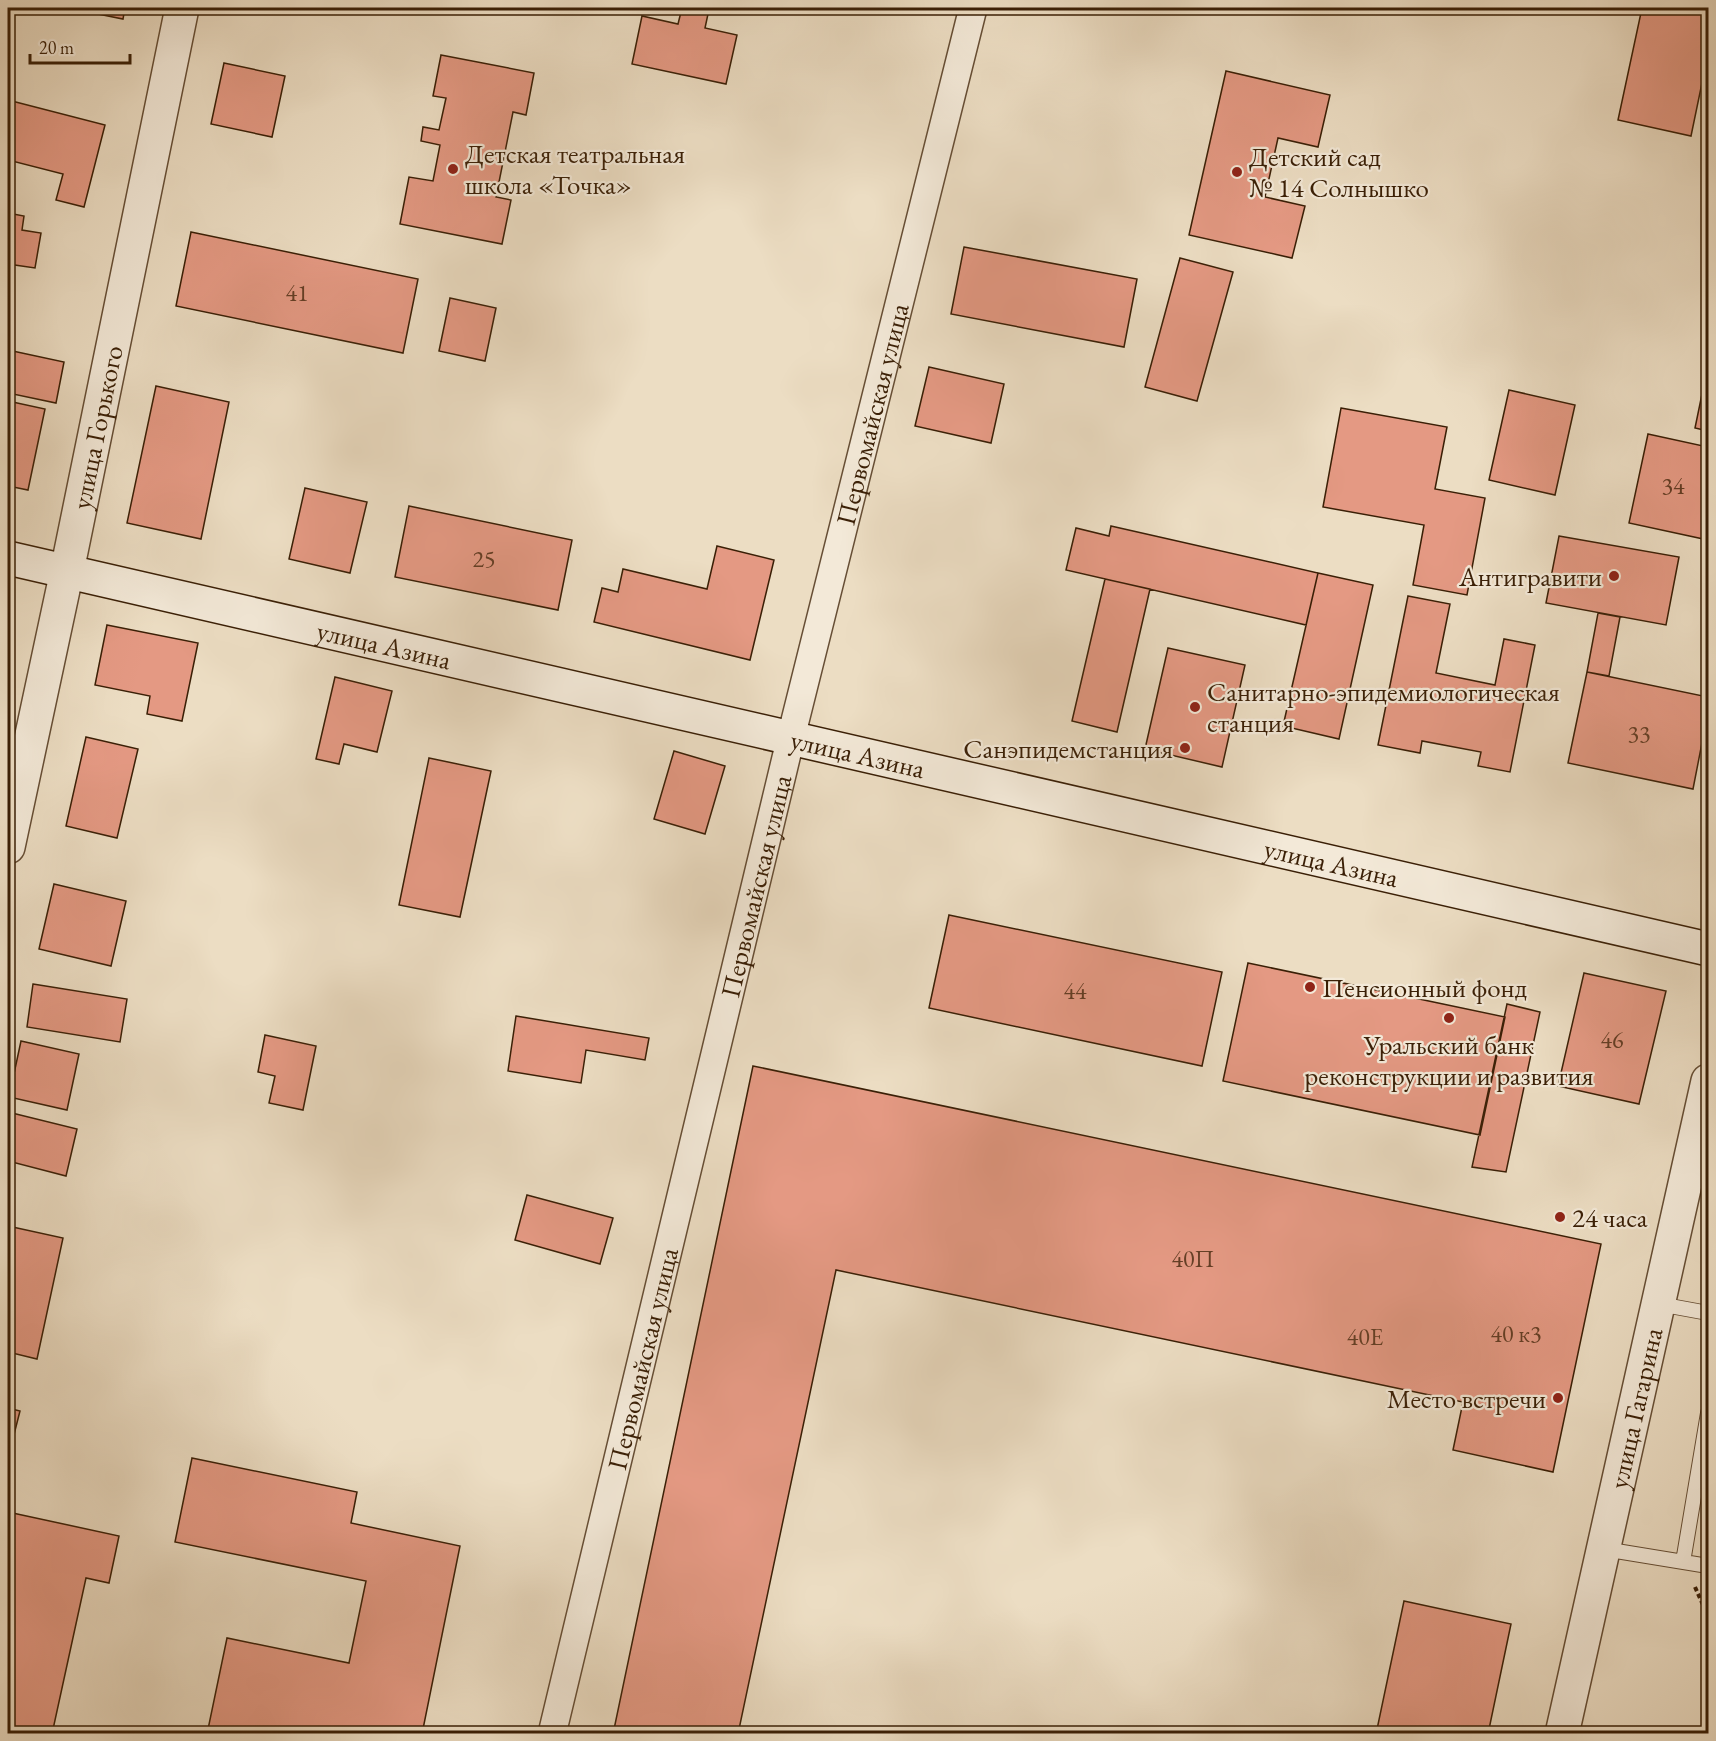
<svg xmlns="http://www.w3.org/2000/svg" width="1716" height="1741" font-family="'EB Garamond',serif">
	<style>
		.building { fill: #e49983; stroke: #3a1f06; stroke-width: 1.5 }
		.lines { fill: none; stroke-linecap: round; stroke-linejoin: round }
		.service-casing { stroke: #664e35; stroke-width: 16 }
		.minor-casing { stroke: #664e35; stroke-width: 30 }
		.tertiary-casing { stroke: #664e35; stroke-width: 36 }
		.secondary-casing { stroke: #3a1f06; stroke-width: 36 }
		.path { stroke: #3a1f06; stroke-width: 4; stroke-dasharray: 4.5 3; stroke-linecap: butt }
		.service { stroke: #f3e9d8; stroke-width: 14 }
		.minor { stroke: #f3e9d8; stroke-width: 27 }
		.tertiary { stroke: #f3e9d8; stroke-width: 33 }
		.secondary { stroke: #f3e9d8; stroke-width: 33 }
		.poi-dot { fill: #8f2418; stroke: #f3e9d8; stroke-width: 2 }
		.labels { text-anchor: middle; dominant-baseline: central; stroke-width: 4.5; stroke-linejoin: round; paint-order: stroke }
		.number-label { font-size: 24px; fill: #643e25 }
		.poi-label { font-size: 27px; fill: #3a1f06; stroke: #f3e9d8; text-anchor: start }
		.street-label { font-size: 27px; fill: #3a1f06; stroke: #f3e9d8 }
	</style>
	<rect width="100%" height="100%" fill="#ecddc3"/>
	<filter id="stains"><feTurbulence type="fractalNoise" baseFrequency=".00333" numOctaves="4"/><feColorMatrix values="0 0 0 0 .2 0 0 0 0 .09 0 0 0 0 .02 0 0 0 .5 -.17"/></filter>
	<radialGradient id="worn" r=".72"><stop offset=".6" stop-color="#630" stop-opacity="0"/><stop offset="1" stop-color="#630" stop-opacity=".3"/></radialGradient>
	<path class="building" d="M73,8H125L123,19L73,9Z
		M682,8L708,14L705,28L737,35L726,84L632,64L642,16L678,24Z
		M1642,8H1708V54L1691,136L1618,120Z
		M441,55L534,73L526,115L513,112L496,197L511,200L502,244L400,224L409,177L433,181L440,145L421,141L423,127L439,130L446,98L433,96Z
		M224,63L285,76L272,137L211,124Z
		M1226,71L1330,95L1318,147L1278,138L1265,197L1305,206L1292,258L1189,235Z
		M8,100L105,125L84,207L56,200L63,174L8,160Z
		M8,213L24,216L22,230L41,233L35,268L8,264Z
		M191,232L418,279L403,353L176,306Z
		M964,247L1137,279L1124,347L951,314Z
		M1180,258L1233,272L1197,401L1145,387Z
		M450,298L496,308L485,361L439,351Z
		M8,350L64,362L56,403L8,393Z
		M1708,365V431L1695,428Z
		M929,367L1004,384L991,443L915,426Z
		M156,386L229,402L201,539L127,523Z
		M1509,390L1575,405L1555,495L1489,480Z
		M8,401L45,409L28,490L8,486Z
		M1341,408L1447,427L1435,489L1485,498L1467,595L1413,585L1424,525L1323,507Z
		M1648,434L1708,447V540L1629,523Z
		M305,488L367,502L350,573L289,559Z
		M409,506L572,540L558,610L395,577Z
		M1111,526L1318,573L1306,625L1066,570L1076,528L1109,536Z
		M1559,536L1679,557L1666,625L1546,603Z
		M717,546L774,560L750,660L594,622L602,588L618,592L623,569L707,589Z
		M1318,573L1373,585L1339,739L1283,726Z
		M1105,579L1150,589L1117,732L1072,721Z
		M1408,596L1450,604L1436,673L1495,685L1504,639L1535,645L1510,772L1478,766L1481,752L1422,741L1420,753L1378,745Z
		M1598,613L1620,617L1609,676L1587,672Z
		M107,625L198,643L182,721L147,714L150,696L95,685Z
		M1168,648L1245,665L1222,767L1145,749Z
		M1587,672L1708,697V712L1693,789L1568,763Z
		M335,677L392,691L377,752L344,744L339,764L316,759Z
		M86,737L138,749L117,838L66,826Z
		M674,751L725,766L705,834L654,819Z
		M429,758L491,771L460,917L399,905Z
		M54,884L126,901L111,966L39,949Z
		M949,915L1222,972L1202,1066L929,1008Z
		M1248,963L1505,1017L1480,1135L1223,1081Z
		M1584,973L1666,991L1639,1104L1558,1086Z
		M33,984L127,999L120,1042L27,1027Z
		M1507,1004L1540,1012L1506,1172L1472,1167Z
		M516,1016L649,1038L645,1060L586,1050L581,1083L508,1071Z
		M265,1035L316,1046L303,1110L269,1103L275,1076L258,1072Z
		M21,1041L79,1054L67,1110L9,1097Z
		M753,1066L1601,1244L1553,1472L1453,1450L1463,1402L836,1270L738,1734H613Z
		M8,1112L77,1129L66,1176L8,1161Z
		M527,1195L613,1218L600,1264L515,1240Z
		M8,1226L63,1238L37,1359L8,1352Z
		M8,1408L20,1411L8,1458Z
		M192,1458L357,1492L351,1523L460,1546L422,1734H207L227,1638L349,1663L366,1581L175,1542Z
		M8,1512L119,1536L109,1583L86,1578L52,1734L8,1733Z
		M1404,1601L1511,1624L1488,1734H1376Z"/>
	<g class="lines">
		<defs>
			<path id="service" d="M1659,1304L1708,1313
				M1604,1549L1708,1566
				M1683,1562L1708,1413"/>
			<g id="minor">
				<path id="s1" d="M552,1734L791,737L973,8"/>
			</g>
			<g id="tertiary">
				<path id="s2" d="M8,847L67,571L182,8"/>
				<path id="s3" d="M1562,1734L1708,1081"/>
			</g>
			<g id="secondary">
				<path id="s4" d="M8,558L1708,949"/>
			</g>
		</defs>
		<use href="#service" class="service-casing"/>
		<use href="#minor" class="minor-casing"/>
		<use href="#tertiary" class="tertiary-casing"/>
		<use href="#secondary" class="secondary-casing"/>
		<path class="path" d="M1695,1587L1708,1616"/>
		<use href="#service" class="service"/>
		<use href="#minor" class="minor"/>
		<use href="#tertiary" class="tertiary"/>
		<use href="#secondary" class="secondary"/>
	</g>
	<g class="poi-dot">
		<circle cx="453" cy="169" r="6"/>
		<circle cx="1237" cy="172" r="6"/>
		<circle cx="1614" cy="576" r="6"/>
		<circle cx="1195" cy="707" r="6"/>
		<circle cx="1185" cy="748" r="6"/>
		<circle cx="1310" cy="987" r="6"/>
		<circle cx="1449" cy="1018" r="6"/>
		<circle cx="1560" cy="1217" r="6"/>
		<circle cx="1558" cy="1398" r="6"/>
	</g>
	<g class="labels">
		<g class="number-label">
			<text x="297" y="292">41</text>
			<text x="1673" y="485">34</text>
			<text x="484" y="558">25</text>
			<text x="1639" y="733">33</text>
			<text x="1075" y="990">44</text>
			<text x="1612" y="1039">46</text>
			<text x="1193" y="1258">40П</text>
			<text x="1516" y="1333">40 к3</text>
			<text x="1365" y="1336">40Е</text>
		</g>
		<g class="poi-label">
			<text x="465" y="153">Детская театральная<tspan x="465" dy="31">школа «Точка»</tspan></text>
			<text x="1249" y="156">Детский сад<tspan x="1249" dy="31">№ 14 Солнышко</tspan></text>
			<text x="1602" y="576" text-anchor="end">Антигравити</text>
			<text x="1207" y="691">Санитарно-эпидемиологическая<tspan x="1207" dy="31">станция</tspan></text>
			<text x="1173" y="748" text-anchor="end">Санэпидемстанция</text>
			<text x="1322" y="987">Пенсионный фонд</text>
			<text x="1449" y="1044" text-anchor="middle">Уральский банк<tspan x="1449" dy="31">реконструкции и развития</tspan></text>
			<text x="1572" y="1217">24 часа</text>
			<text x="1546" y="1398" text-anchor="end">Место встречи</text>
		</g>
		<g class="street-label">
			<text stroke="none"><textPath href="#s1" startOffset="1358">Первомайская улица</textPath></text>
			<text stroke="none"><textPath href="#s2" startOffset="429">улица Горького</textPath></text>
			<text stroke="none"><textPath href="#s4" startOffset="386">улица Азина</textPath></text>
			<text stroke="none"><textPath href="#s4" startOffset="872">улица Азина</textPath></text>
			<text stroke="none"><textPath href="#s4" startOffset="1358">улица Азина</textPath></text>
			<text stroke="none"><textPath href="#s1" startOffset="872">Первомайская улица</textPath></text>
			<text stroke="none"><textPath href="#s1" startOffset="386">Первомайская улица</textPath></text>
			<text stroke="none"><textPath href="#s3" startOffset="334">улица Гагарина</textPath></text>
		</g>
	</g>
	<rect width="1716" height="1741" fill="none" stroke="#ecddc3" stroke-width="30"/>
	<rect x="9" y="9" width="1698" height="1723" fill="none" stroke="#3a1f06" stroke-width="3"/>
	<rect x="15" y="15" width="1686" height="1711" fill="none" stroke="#3a1f06" stroke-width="1.5"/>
	<path d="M30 54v9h100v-9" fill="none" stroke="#3a1f06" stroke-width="3"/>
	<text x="39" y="54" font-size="18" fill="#3a1f06" stroke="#f3e9d8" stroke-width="4.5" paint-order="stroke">20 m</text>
	<rect width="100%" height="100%" filter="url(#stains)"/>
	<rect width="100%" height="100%" fill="url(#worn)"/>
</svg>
